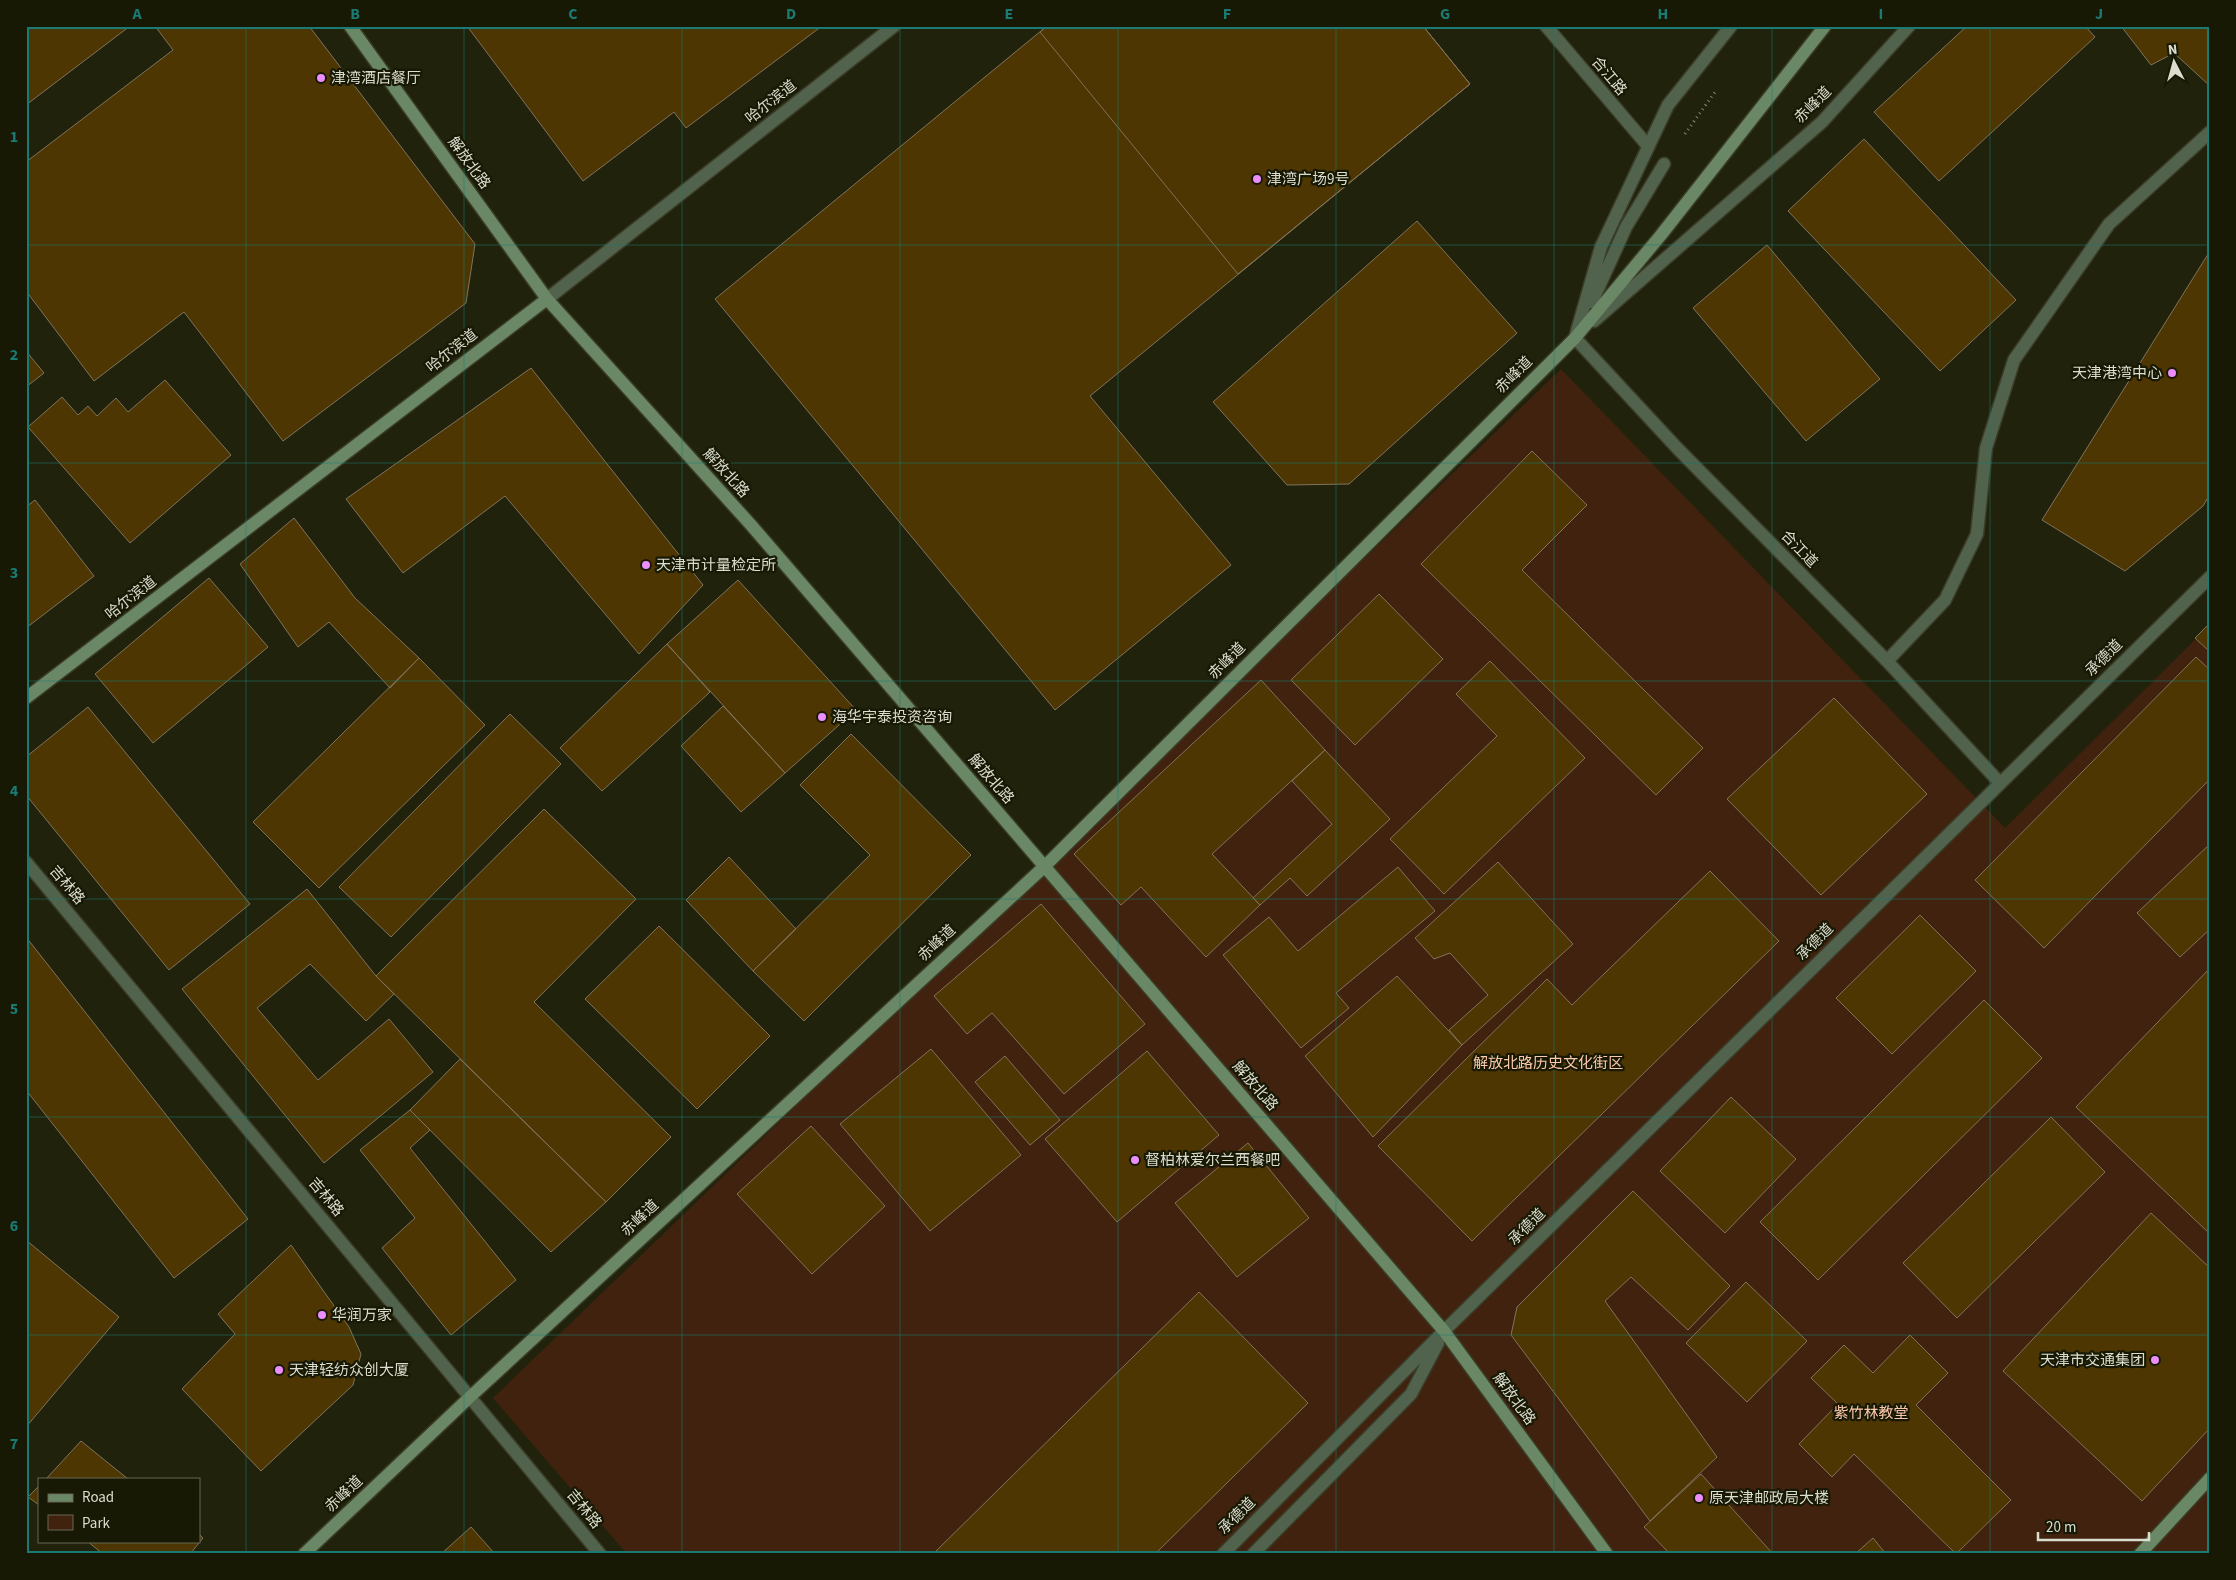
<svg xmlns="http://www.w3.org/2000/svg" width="2236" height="1580" font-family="'Source Sans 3','Noto Sans SC',sans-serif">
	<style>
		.green { fill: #41220f }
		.building { fill: #4d3601; stroke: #81735d }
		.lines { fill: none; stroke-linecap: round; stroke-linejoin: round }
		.lane-casing { stroke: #3b3c27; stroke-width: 15 }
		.street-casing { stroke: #3b3c27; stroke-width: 15 }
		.secondary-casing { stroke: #3b3c27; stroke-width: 15 }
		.path { stroke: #858675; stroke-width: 3; stroke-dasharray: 1 4; stroke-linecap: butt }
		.lane { stroke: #51634d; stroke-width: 12 }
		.street { stroke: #51634d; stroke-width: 12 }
		.secondary { stroke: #6b8866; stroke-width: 12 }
		.grid { fill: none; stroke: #197b73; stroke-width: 1; stroke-opacity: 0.55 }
		.poi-dot { fill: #eb8dfb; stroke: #181904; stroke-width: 2 }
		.labels { text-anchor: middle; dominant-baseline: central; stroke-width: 4.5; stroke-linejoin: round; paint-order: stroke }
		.street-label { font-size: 15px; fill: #dbddcf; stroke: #181904 }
		.poi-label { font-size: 15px; fill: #dbddcf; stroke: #181904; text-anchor: start }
		.park-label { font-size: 15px; fill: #fcc8ab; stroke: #181904 }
		.neatline { fill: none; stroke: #197b73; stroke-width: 2 }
		.grid-label { font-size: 16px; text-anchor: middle; font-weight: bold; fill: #197b73 }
	</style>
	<rect width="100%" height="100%" fill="#21220c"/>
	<path class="green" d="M1561,369L2005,828L2210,625V1554H627L493,1398Z"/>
	<path class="building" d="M26,26H130L26,105Z
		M155,26H309L475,244L466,303L283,441L184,312L94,381L26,291V162L173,50Z
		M467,26H822L686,128L674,112L583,181Z
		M1047,26H1423L1470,84L1090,396L1231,565L1055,710L715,299Z
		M1047,26H1423L1470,84L1238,274L1040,32Z
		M1967,26H2085L2095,37L1939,181L1874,112Z
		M2121,26H2210V86L2174,53L2151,65Z
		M1864,139L2016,300L1940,371L1788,211Z
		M1417,221L1517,333L1349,484L1287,485L1213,402Z
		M1767,245L1880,379L1806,441L1693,308Z
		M2210,251V494L2203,506L2125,571L2042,520Z
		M26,351L44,373L26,387Z
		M531,368L703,585L639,654L505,496L403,573L346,499Z
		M165,380L231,455L130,543L28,427L62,397L78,415L88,406L97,416L116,398L128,412Z
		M1532,451L1587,505L1522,570L1703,748L1656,795L1421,564Z
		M35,500L94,576L26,628V507Z
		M294,518L355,598L419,658L390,688L329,622L298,647L240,564Z
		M209,578L268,647L153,743L95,674Z
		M738,580L856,710L785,773L667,644Z
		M1379,594L1443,659L1355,745L1291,680Z
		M2210,623V652L2195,638Z
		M667,644L710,692L602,791L560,748Z
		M2196,657L2210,670V779L2044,948L1975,880Z
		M419,658L485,725L319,888L253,822Z
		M1490,661L1585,758L1444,894L1390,839L1497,736L1456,694Z
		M1261,680L1325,750L1212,854L1260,905L1206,957L1141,887L1121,905L1074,854Z
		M1834,698L1927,794L1821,895L1727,799Z
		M723,706L785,773L741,812L681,746Z
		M88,707L250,904L169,970L26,795V757Z
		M510,714L561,764L391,937L339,887Z
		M851,734L971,855L804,1021L753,971L870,855L800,785Z
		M1325,750L1390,819L1307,896L1290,878L1260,905L1253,898L1332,824L1292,781Z
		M544,809L636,899L534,1002L671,1137L606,1202L376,976Z
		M2210,844V929L2180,957L2137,913Z
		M729,857L796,929L753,971L686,900Z
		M1498,862L1573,944L1462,1045L1449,1030L1488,995L1450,953L1434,959L1415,938Z
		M1398,867L1435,911L1336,993L1349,1008L1301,1048L1223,955L1269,917L1298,951Z
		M1710,871L1779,941L1472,1241L1378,1146L1547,979L1572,1005Z
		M307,889L376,976L394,994L366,1021L310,964L257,1008L318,1080L389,1019L433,1072L324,1163L182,989Z
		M1041,904L1145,1024L1064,1094L992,1013L967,1034L934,996Z
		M1920,915L1976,971L1892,1054L1836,998Z
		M659,926L770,1036L697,1109L585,999Z
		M26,937L248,1219L174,1278L26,1090Z
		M2210,968V1234L2076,1107Z
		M1397,976L1462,1045L1373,1137L1305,1056Z
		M1984,1000L2042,1058L1818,1280L1760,1222Z
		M931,1049L1021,1155L930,1231L840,1124Z
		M1147,1051L1219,1135L1117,1222L1045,1139Z
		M1005,1056L1060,1120L1030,1145L975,1082Z
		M460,1059L606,1202L551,1252L410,1110Z
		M1731,1097L1796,1159L1725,1233L1660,1171Z
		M410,1110L430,1130L410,1148L516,1280L451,1335L382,1248L415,1218L360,1150Z
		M2051,1117L2105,1172L1957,1318L1903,1263Z
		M811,1126L885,1206L812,1274L737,1194Z
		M1248,1143L1309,1218L1237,1277L1175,1203Z
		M1633,1191L1730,1286L1688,1330L1631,1277L1605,1301L1717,1457L1650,1521L1511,1335L1517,1307Z
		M2151,1213L2210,1268V1428L2142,1501L2003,1371Z
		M26,1240L119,1317L26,1427Z
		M291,1245L349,1327L361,1354L353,1385L261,1471L182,1389L235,1334L218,1314Z
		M1746,1282L1807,1341L1747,1402L1686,1343Z
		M1199,1292L1308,1403L1155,1554H933Z
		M1910,1335L1948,1373L1916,1405L2011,1500L1956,1554L1854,1454L1832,1477L1799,1444L1838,1404L1811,1378L1844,1345L1873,1373Z
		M81,1441L128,1479H46Z
		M1701,1474L1773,1554H1670L1644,1527Z
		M39,1486V1505L28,1497Z
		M471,1527L495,1554H441Z
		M199,1534L203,1538L190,1554H103L87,1541H199Z
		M1873,1538L1886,1554H1855Z"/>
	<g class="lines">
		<defs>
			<path id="lane" d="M1887,661L1945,600L1977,534L1986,448L2014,360L2109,224L2210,132"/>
			<path id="street" d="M1546,26L1648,146
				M547,299L894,26
				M1592,302L1626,227L1664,164
				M1594,321L1822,122L1909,26
				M1575,338L1678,449L1887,661L2000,783
				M1575,338L1601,247L1668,105L1731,26
				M26,862L600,1554
				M1223,1554L1444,1331L2210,577
				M1253,1554L1411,1394L1438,1343"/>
			<path id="secondary" d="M350,26L547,299L751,525L1444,1331L1607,1554
				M26,698L547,299
				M304,1554L471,1396L1045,866L1575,338L1661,235L1825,26
				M2140,1554L2210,1478"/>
		</defs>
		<use href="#lane" class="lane-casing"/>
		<use href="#street" class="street-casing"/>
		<use href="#secondary" class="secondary-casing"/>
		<path class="path" d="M1685,134L1715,92"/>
		<use href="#lane" class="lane"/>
		<use href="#street" class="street"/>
		<use href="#secondary" class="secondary"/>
	</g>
	<path class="grid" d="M246,26V1554M464,26V1554M682,26V1554M900,26V1554M1118,26V1554M1336,26V1554M1554,26V1554M1772,26V1554M1990,26V1554M26,245H2210M26,463H2210M26,681H2210M26,899H2210M26,1117H2210M26,1335H2210"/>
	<g class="poi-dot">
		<circle cx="321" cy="78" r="5"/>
		<circle cx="1257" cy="179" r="5"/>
		<circle cx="2172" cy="373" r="5"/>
		<circle cx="646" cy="565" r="5"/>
		<circle cx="822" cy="717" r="5"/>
		<circle cx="1135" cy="1160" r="5"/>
		<circle cx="322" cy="1315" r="5"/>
		<circle cx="2155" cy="1360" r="5"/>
		<circle cx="279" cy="1370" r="5"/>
		<circle cx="1699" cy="1498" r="5"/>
	</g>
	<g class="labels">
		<g class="street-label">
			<text transform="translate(1609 76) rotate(50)">合江路</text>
			<text transform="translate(771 102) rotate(-38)">哈尔滨道</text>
			<text transform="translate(1813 105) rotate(-45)">赤峰道</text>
			<text transform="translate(469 163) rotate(54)">解放北路</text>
			<text transform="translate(452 351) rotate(-38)">哈尔滨道</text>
			<text transform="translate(1514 375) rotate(-45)">赤峰道</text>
			<text transform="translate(726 473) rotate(48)">解放北路</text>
			<text transform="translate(1799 549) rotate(46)">合江道</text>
			<text transform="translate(131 598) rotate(-38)">哈尔滨道</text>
			<text transform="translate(2104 658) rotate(-45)">承德道</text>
			<text transform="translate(1227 661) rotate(-45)">赤峰道</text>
			<text transform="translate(991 779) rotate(49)">解放北路</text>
			<text transform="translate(67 885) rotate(50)">吉林路</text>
			<text transform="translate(1815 942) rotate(-45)">承德道</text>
			<text transform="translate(937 943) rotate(-43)">赤峰道</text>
			<text transform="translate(1255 1086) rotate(49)">解放北路</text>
			<text transform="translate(326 1197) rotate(50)">吉林路</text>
			<text transform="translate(640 1218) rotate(-43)">赤峰道</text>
			<text transform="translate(1527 1227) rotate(-45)">承德道</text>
			<text transform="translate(1514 1399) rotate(54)">解放北路</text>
			<text transform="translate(344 1494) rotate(-43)">赤峰道</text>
			<text transform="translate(584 1509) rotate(51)">吉林路</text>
			<text transform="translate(1237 1516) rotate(-45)">承德道</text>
		</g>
		<g class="poi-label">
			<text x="331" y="78">津湾酒店餐厅</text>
			<text x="1267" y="179">津湾广场9号</text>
			<text x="2162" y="373" text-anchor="end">天津港湾中心</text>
			<text x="656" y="565">天津市计量检定所</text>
			<text x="832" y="717">海华宇泰投资咨询</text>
			<text x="1145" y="1160">督柏林爱尔兰西餐吧</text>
			<text x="332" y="1315">华润万家</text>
			<text x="2145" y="1360" text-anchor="end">天津市交通集团</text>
			<text x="289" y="1370">天津轻纺众创大厦</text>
			<text x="1709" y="1498">原天津邮政局大楼</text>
		</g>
		<g class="park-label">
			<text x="1548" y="1063">解放北路历史文化街区</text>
			<text x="1871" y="1413">紫竹林教堂</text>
		</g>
	</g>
	<rect width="2236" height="1580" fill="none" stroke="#181904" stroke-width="55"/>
	<rect x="38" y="1478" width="162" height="65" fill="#181904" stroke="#666755"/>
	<rect x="48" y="1494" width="25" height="8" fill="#6b8866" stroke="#666755"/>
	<text x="82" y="1502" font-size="15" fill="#dbddcf">Road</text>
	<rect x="48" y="1515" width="25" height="15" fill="#41220f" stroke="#666755"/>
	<text x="82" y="1528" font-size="15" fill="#dbddcf">Park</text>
	<g transform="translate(2174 62) rotate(354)" stroke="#181904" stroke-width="4" paint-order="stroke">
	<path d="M0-4L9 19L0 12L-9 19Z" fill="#dbddcf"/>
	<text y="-8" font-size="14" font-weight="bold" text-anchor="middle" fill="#dbddcf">N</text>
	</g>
	<path d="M2038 1532v8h111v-8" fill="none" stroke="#dbddcf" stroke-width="2.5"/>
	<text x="2046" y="1532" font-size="15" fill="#dbddcf" stroke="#181904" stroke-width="4" paint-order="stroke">20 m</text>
	<rect x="28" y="28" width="2180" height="1524" class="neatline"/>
	<g class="grid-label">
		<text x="137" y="19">A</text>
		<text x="355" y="19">B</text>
		<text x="573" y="19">C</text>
		<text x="791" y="19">D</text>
		<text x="1009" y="19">E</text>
		<text x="1227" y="19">F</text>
		<text x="1445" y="19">G</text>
		<text x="1663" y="19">H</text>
		<text x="1881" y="19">I</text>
		<text x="2099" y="19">J</text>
		<text x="14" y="142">1</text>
		<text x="14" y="360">2</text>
		<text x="14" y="578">3</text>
		<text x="14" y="796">4</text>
		<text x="14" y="1014">5</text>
		<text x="14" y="1231">6</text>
		<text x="14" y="1449">7</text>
	</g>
</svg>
